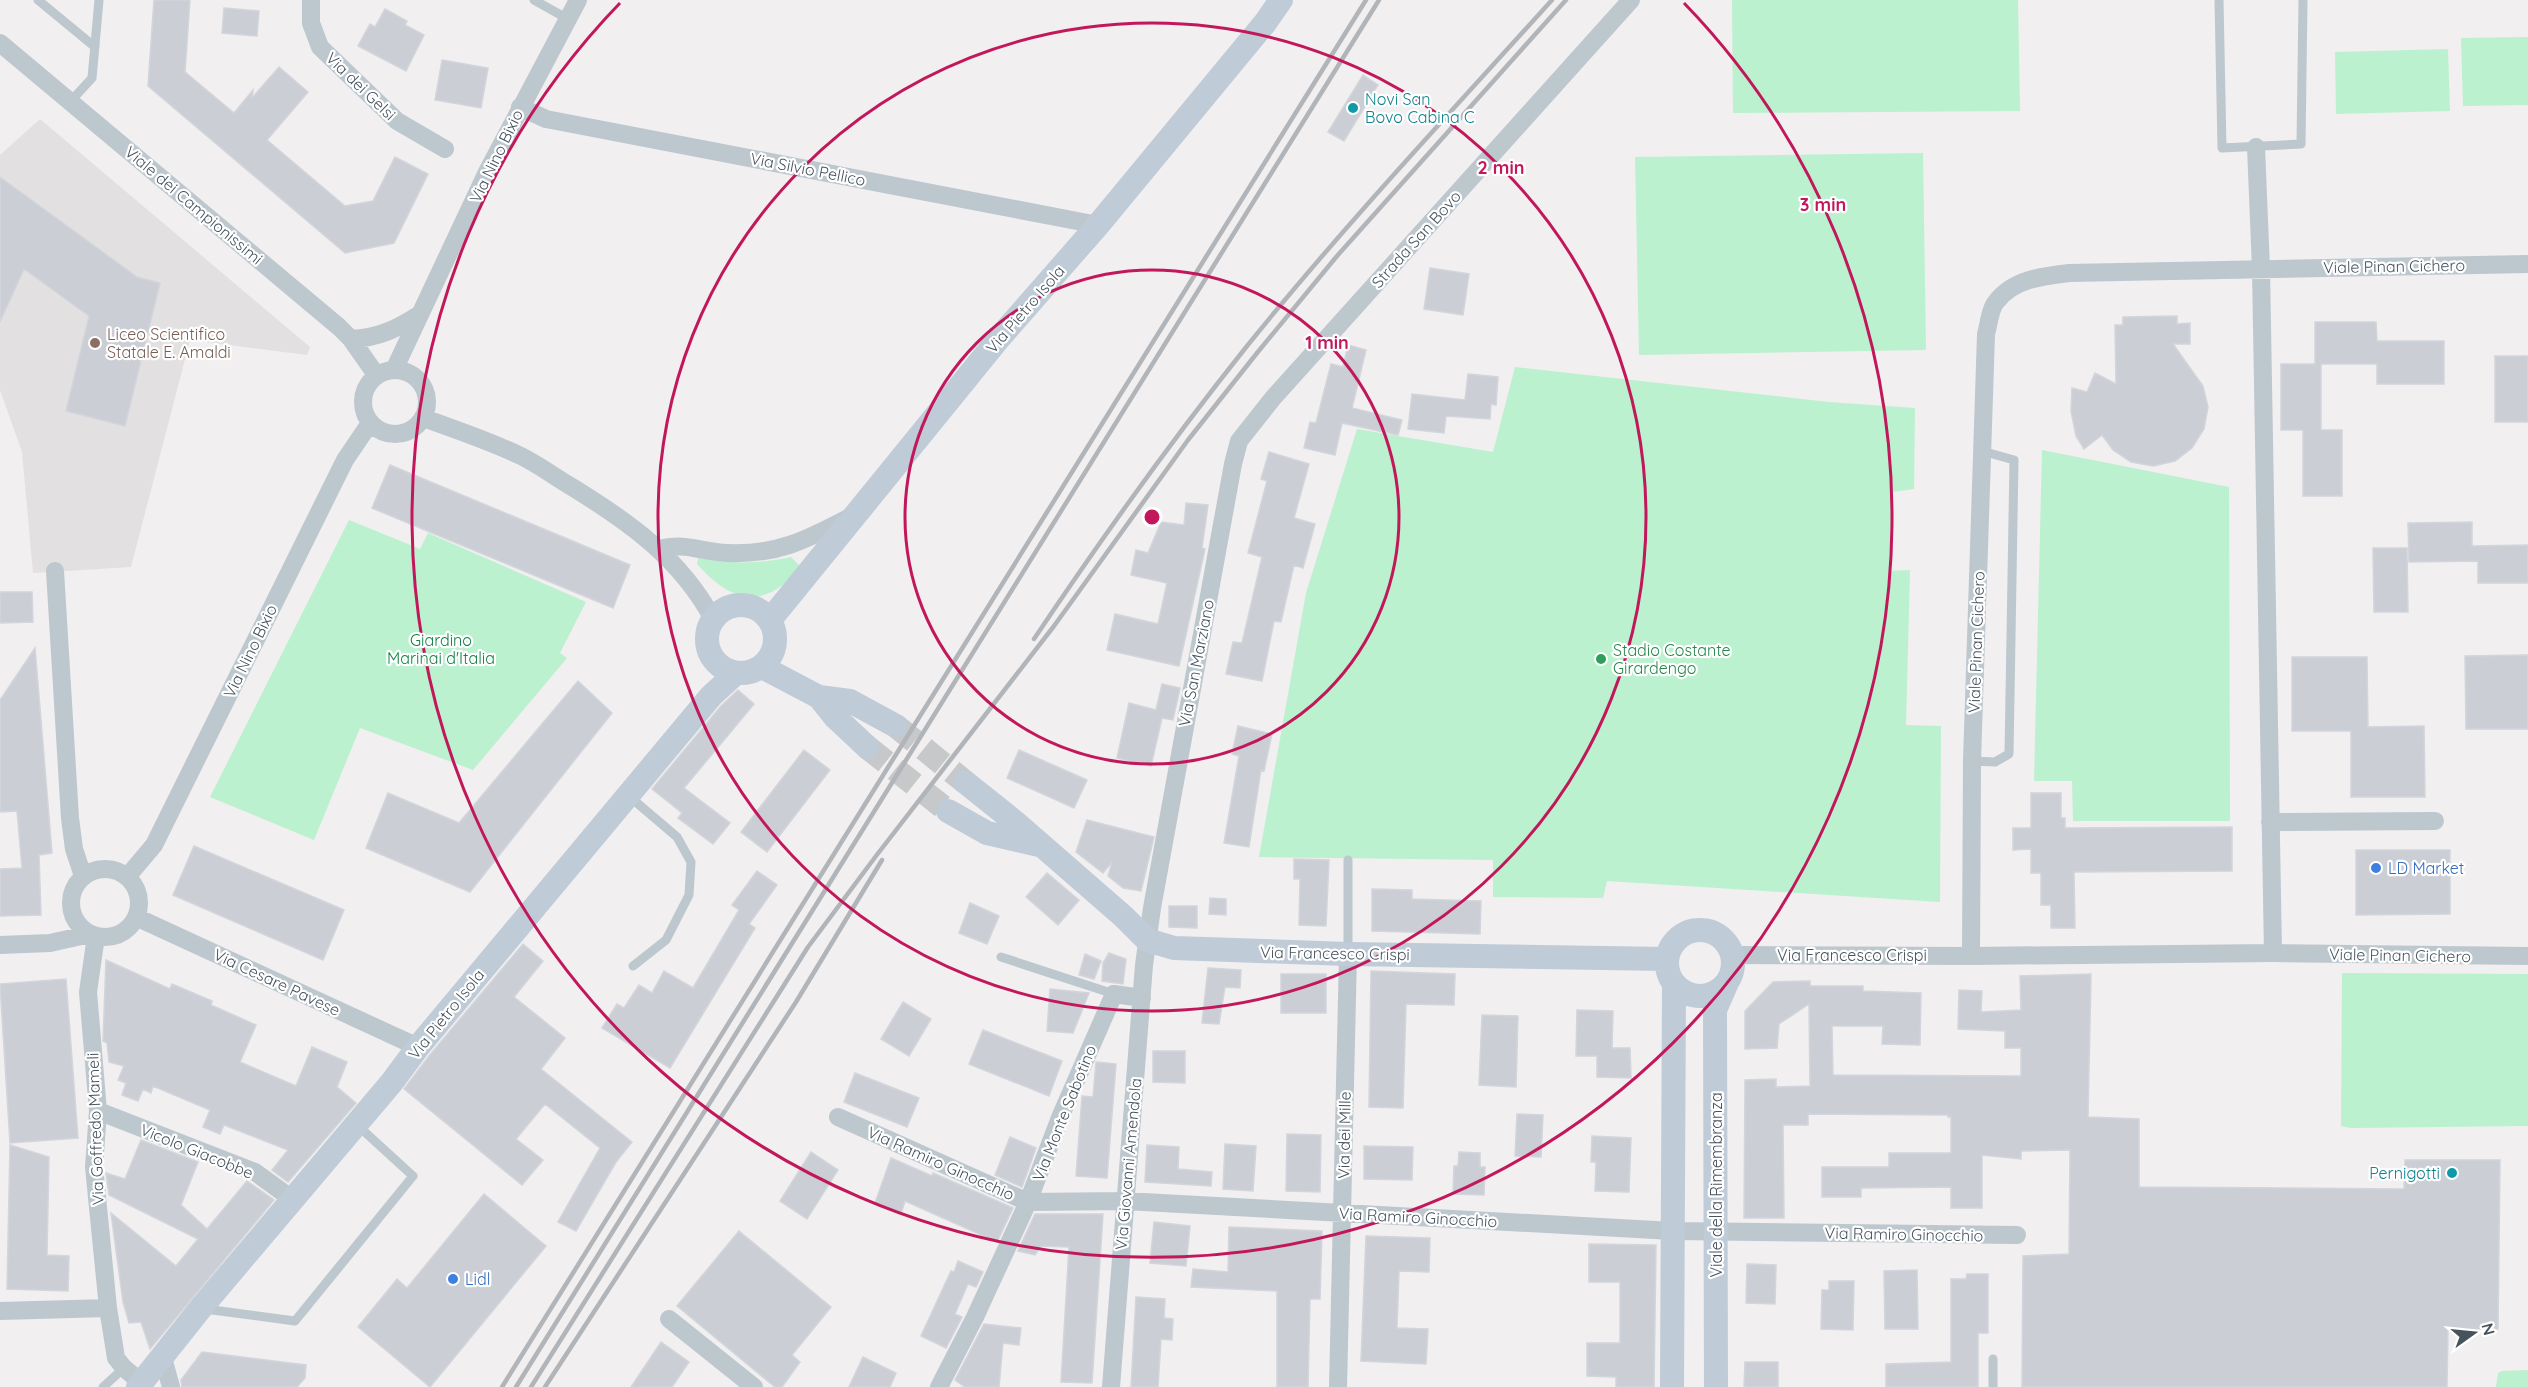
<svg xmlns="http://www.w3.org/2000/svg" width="2528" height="1387" font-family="Quicksand,sans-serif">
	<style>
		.education { fill: #e3e0e1 }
		.green { fill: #bbf1cf }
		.building { fill: #cbced4; stroke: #d2d5db; stroke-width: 1.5 }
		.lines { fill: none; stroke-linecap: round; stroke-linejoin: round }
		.secondary-tunnel { stroke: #c6c8ca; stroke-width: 24; stroke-dasharray: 24 12; stroke-linecap: butt }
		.lane { stroke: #bcc7ce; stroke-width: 9 }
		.street { stroke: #bcc7ce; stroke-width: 18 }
		.secondary { stroke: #bfcbd7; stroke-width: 24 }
		.rail { stroke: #b1b4b9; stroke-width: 4.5 }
		.ring { fill: none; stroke: #c2185b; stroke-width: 3 }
		.culture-dot { fill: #0f9aa8; stroke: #fff; stroke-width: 2 }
		.education-dot { fill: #8d6e63; stroke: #fff; stroke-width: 2 }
		.leisure-dot { fill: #2e9e5b; stroke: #fff; stroke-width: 2 }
		.shop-dot { fill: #3f7fe0; stroke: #fff; stroke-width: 2 }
		.labels { text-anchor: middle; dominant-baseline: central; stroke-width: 4.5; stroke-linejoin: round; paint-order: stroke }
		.street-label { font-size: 16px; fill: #46535d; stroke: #fff }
		.culture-label { font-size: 16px; fill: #0d838f; stroke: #fff; text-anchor: start }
		.education-label { font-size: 16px; fill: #785e54; stroke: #fff; text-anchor: start }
		.park-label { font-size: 16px; fill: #138248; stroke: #fff }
		.leisure-label { font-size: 16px; fill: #27864d; stroke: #fff; text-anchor: start }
		.shop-label { font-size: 16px; fill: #366cbe; stroke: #fff; text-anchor: start }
		.centre { fill: #c2185b; stroke: #fff; stroke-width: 3 }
		.ring-label { font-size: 18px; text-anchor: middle; font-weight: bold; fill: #c2185b; stroke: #fff; stroke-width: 4.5; stroke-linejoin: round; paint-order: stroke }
	</style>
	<rect width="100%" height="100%" fill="#f1efef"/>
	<path class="education" d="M40,119L310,347L307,355L190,340L131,567L33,573L22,452L0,390V155Z"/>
	<path class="green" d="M1732,0H2018L2020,111L1733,113Z
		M2528,37V105L2463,106L2461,38Z
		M2448,49L2450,111L2336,114L2335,52Z
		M1923,153L1926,350L1639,355L1635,157Z
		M1515,367L1829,402L1915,408L1914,489L1892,492L1889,571L1910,570L1906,725L1941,726L1940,902L1607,881L1603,898L1493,897V860L1259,857L1306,593L1357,429L1493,452Z
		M2042,450L2229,487L2230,821H2073L2072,781H2034Z
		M349,520L420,549L428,533L586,602L560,653L567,658L473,770L360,728L314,840L210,797Z
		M791,557L801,567C764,611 732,603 697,564L698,558C730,564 759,564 791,557Z
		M2342,973L2528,974V1126L2350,1128L2341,1126Z
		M2528,1370V1387H2496L2498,1373L2502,1371Z"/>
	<path class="building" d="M154,0H190L185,72L234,113L253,90L252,98L279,67L308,92L267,140L345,206L373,201L395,157L428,174L394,243L345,253L148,86Z
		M224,8L259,11L257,36L222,33Z
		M385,9L407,21L405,25L424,35L406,71L358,46L370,24L375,27Z
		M442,60L488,68L481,108L435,100Z
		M1363,75L1378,85L1344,141L1328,132Z
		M0,177L137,277L160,283L125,426L66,411L89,316L24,269L0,322Z
		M1430,268L1469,274L1463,315L1424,309Z
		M2177,316V324L2190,323V344H2173L2203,386L2208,407L2204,429L2192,448L2175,461L2153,466L2131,462L2113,450L2102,435L2084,449L2076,436L2071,411L2072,388L2087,392L2095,373L2116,384L2115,325H2123V317Z
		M2315,322H2376L2377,341H2444V384H2377V364H2321V430H2342V496H2303V430H2281V364H2315Z
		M1348,345L1366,350L1352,408L1402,420L1398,435L1342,423L1335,455L1304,448L1310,422L1316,423L1331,364L1343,367Z
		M2495,356H2528V422H2495Z
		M1468,374L1498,377L1496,405L1491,404L1490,419L1446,416L1444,433L1408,429L1412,394L1465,400Z
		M1269,452L1309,464L1294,518L1315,524L1303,568L1294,565L1281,622L1274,621L1262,681L1226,674L1233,642L1242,643L1262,557L1248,553L1267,481L1261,479Z
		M390,465L630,565L613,608L372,508Z
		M1186,503L1208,505L1202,548L1205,549L1179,666L1107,650L1115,614L1158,624L1167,583L1131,575L1136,550L1148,553L1161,522L1184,525Z
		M2472,522V546L2528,545V583H2478V561L2409,562L2408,523Z
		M2373,548H2407L2408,612H2374Z
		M0,592H32L33,622L0,623Z
		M35,648L52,853L39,855L41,915L0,916V869L22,868L17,811L0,812V700Z
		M2528,655V729H2466L2465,656Z
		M2292,657H2367L2368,727L2424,726L2425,797H2351V731H2292Z
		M578,681L612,713L470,892L366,848L388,793L459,823Z
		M1162,684L1180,688L1173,720L1162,718L1151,766L1117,758L1129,703L1156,710Z
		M738,690L754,704L684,788L730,823L713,844L678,818L682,813L652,789L721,706Z
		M1238,726L1272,734L1264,771L1261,770L1249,847L1224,843L1239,756L1232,754Z
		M804,750L830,770L767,852L741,832Z
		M1019,750L1087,780L1074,808L1007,778Z
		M2031,793H2061V818H2065V828L2232,827V871L2074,872L2075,928H2051V905H2041V873H2031V849L2013,850V828H2031Z
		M1087,820L1154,837L1141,891L1123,888L1108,876L1112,862L1103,873L1076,852Z
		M194,846L344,910L323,960L173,895Z
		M2356,850H2450V914L2356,915Z
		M1294,859L1329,860L1326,926L1299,925L1300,879H1294Z
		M757,871L777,885L749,924L755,928L670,1068L602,1028L617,1004L624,1008L639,985L652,993L664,971L693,988L739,910L732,905Z
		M1047,873L1079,900L1058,925L1026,897Z
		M1372,889L1412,890V899L1481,901L1480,934L1372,931Z
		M1210,898L1226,899V915L1209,914Z
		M970,903L999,916L987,944L959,933Z
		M1169,906H1197V928L1169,927Z
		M523,944L543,961L514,997L565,1038L541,1069L632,1142L616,1162L576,1231L558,1222L600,1148L545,1104L516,1139L543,1160L522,1185L404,1089L429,1056Z
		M1109,953L1126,959L1123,984L1102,981L1103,963Z
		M1085,954L1101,961L1094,979L1079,975Z
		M106,960L170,989L172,984L212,1001L211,1005L256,1025L240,1062L296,1086L312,1047L347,1062L337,1087L356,1103L288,1182L272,1170L288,1150L224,1125L220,1134L203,1127L210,1110L153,1086L151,1093L143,1089L138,1101L122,1095L126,1083L118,1080L124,1066L109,1062L107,1043L103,1041Z
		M1208,968L1241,970L1240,988L1225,987L1219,1024L1202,1023Z
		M1371,971L1455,974L1454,1005L1406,1004L1403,1108L1369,1107Z
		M1281,974H1326V1013H1281Z
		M2091,974L2088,1117L2139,1119V1187L2404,1189L2405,1160H2500L2498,1329L2448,1330L2447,1387H2022L2023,1256L2069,1254L2070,1150L2021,1151V1159L1982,1155V1208H1951V1187L1861,1188V1197H1822V1167H1889V1153H1951V1117H1948V1115L1808,1114V1125H1783L1784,1218H1744L1745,1080L1776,1079V1087L1810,1086L1809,1004L1779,1024L1777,1048L1745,1049V1011L1773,982L1810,981V986H1863V991L1921,993L1920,1045L1882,1044L1883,1026H1832L1833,1075L2021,1076V1048H2005V1031L1958,1029L1959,990L1982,991L1981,1012L2021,1010L2020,976Z
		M66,979L78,1138L10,1143L0,984Z
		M1050,989L1089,993L1073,1033L1047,1031Z
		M903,1002L931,1019L909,1056L881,1039Z
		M1577,1010L1613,1011L1612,1048H1630L1631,1078L1597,1077V1056H1576Z
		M1482,1015L1518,1016L1516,1087L1479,1085Z
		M983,1030L1062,1061L1049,1096L969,1064Z
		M1153,1051H1185V1083L1153,1082Z
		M1096,1062L1116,1064L1107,1178L1076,1176L1082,1096L1093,1097Z
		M855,1073L919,1098L907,1127L844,1102Z
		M1517,1114L1543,1115L1541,1157L1515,1156Z
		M1287,1134L1321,1135L1320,1192L1286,1191Z
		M1592,1136L1631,1138L1629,1192L1595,1191L1596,1162H1591Z
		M1010,1137L1036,1148L1022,1187L995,1175Z
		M141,1140L198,1162L181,1205L207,1229L247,1181L274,1200L150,1349L141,1322L129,1323L123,1302L111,1213L176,1266L198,1239L109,1195L106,1173L125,1179Z
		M1225,1144L1256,1146L1253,1191L1223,1189Z
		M10,1145L49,1157L47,1255L69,1256L68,1291L7,1289Z
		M1147,1145L1179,1147L1178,1169L1212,1172L1211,1186L1145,1182Z
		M1364,1146L1413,1147L1412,1180L1364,1179Z
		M811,1152L838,1170L807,1219L780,1201Z
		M1459,1152L1480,1153V1167H1485L1484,1195L1453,1194L1454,1166H1458Z
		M891,1158L932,1176L933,1173L1013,1208L997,1242L905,1201L901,1214L875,1203Z
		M484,1194L546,1246L430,1387L358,1327L397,1279L407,1288Z
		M1035,1214H1103L1092,1383L1061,1382L1069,1247L1041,1246L1035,1255L1018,1251Z
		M1154,1222L1190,1226L1186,1266L1150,1263Z
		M1229,1227L1322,1231L1320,1299H1310L1308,1387H1277V1291L1191,1287L1193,1269L1228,1272Z
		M739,1231L831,1307L792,1355L800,1362L782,1387H775L677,1306Z
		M1366,1236L1430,1238L1429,1272L1399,1271L1397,1328L1428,1329L1426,1364L1361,1361Z
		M1589,1244L1656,1245L1654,1387H1616V1377L1587,1376V1343H1620V1282H1589Z
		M958,1261L983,1272L976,1287L968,1284L955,1314L962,1317L946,1348L921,1336L951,1271L954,1272Z
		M1747,1264L1776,1265L1775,1304L1746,1303Z
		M1917,1270L1918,1329H1885L1884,1271Z
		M1967,1274H1988V1333H1978V1387H1886V1364L1951,1362V1279H1966Z
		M1829,1281H1854L1853,1330L1821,1329L1822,1290H1829Z
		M1136,1297L1165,1299L1164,1318L1173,1319L1172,1340L1161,1339L1158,1387H1131Z
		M984,1324L1021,1328L1019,1345L1003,1343L999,1387H965L955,1380Z
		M661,1342L689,1362L672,1387H631Z
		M202,1352L306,1365L305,1378L297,1387H182L181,1380Z
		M863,1357L896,1373L890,1387H849Z
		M1745,1362H1778V1387H1744Z"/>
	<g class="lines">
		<path class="secondary-tunnel" d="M896,726L965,782
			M867,747L948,811"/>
		<path class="lane" d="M38,0L95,47
			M534,0L568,19
			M2219,0L2222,148L2301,144L2303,0
			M70,102L92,78L99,0
			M1972,761L1995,762L2009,754L2014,460L1982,451
			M630,797L677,837L691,862L689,895L666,940L633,966
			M1348,954V860
			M1001,957L1114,994
			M205,1309L295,1321L413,1176L356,1124
			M103,1387L124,1368
			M1993,1387V1359"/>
		<path class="street" d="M311,0V23L320,47L397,121L445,149
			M0,43L339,327L351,339L377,376
			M520,107L546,119L1098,225
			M2256,147L2261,269L2273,953
			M351,339C378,338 397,329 420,314
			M363 402a32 32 0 1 1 64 0a32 32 0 1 1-64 0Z
			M394,370L487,172L578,0
			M424,418C456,430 490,441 521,456C539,465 555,477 572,487C629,522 680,558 713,619
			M658,549C687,542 700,552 727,553C778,555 806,540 850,517
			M55,571L70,818L74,849L83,876
			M2270,822L2435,821
			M71 903a34 34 0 1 1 68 0a34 34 0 1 1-68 0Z
			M127,877L154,845L345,460L370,423
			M136,917L418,1047
			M96,936L88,992L98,1111L94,1167L108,1308L116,1358L124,1368L142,1383
			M0,945L50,943L90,934
			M1733,955L1971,956L2273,953L2528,956
			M1971,956L1972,761L1986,334C1989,324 1990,309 1996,302C2013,279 2043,276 2069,273L2528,264
			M98,1111L255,1172L292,1199
			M838,1117L1028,1202L1125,1201L1673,1231L2017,1235
			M0,1311L108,1308
			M669,1319L754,1387
			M163,1358L171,1387
			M939,1387L975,1317L1028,1202L1061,1115L1114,994L1142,998
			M1111,1387L1144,965L1152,908L1233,464L1239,441L1273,398L1631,0
			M1338,1387L1348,954"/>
		<path class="secondary" d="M707 639a34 34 0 1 1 68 0a34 34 0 1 1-68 0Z
			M770,620L1000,337L1098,225L1265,23L1281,0
			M762,667L819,697L850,701L896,726
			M819,697L835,717L867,747
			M965,782L1015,822L1124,917L1147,940L1174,948L1348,954L1667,959
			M948,811L987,833L1039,845
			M1667 963a33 33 0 1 1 66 0a33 33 0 1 1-66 0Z
			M138,1387L200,1309L392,1082L418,1047L711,696L735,674
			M1672,1387L1674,984
			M1716,1387L1715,1010L1726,985"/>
		<path class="rail" d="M1034,639C1101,539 1171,441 1247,346C1343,227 1449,114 1552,0
			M502,1387L1366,0
			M516,1387L1379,0
			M531,1387L808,947L876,856L1054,626L1188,440L1257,353L1337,256L1566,0
			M545,1387L796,1002L882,860"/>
	</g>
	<g class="ring">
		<circle cx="1152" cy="517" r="247"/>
		<circle cx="1152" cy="517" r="494"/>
		<path d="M1684 3A740 740 0 1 1 620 3"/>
	</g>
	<g class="culture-dot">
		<circle cx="1353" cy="108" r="6"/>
		<circle cx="2452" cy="1173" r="6"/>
	</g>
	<circle class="education-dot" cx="95" cy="343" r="6"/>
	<circle class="leisure-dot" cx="1601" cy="659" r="6"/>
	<g class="shop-dot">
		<circle cx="2376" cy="868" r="6"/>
		<circle cx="453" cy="1279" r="6"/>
	</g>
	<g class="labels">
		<g class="street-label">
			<text transform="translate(361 86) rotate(44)">Via dei Gelsi</text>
			<text transform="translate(496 156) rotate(-64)">Via Nino Bixio</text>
			<text transform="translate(808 169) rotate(11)">Via Silvio Pellico</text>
			<text transform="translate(194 205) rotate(40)">Viale dei Campionissimi</text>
			<text transform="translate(1416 239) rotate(-48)">Strada San Bovo</text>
			<text transform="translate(2394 266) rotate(-1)">Viale Pinan Cichero</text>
			<text transform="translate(1025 309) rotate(-49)">Via Pietro Isola</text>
			<text transform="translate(1976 642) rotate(-88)">Viale Pinan Cichero</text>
			<text transform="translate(250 651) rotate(-64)">Via Nino Bixio</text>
			<text transform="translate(1196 663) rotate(-79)">Via San Marziano</text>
			<text transform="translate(1335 953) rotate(1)">Via Francesco Crispi</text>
			<text x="1852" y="955">Via Francesco Crispi</text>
			<text transform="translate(2400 955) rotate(1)">Viale Pinan Cichero</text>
			<text transform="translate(277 982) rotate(25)">Via Cesare Pavese</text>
			<text transform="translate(446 1014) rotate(-51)">Via Pietro Isola</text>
			<text transform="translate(1064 1113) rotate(-68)">Via Monte Sabotino</text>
			<text transform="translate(95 1129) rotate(-92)">Via Goffredo Mameli</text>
			<text transform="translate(1344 1135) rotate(-89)">Via dei Mille</text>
			<text transform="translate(197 1151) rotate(22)">Vicolo Giacobbe</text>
			<text transform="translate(941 1163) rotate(24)">Via Ramiro Ginocchio</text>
			<text transform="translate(1128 1164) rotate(-85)">Via Giovanni Amendola</text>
			<text transform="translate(1716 1185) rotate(-90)">Viale della Rimembranza</text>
			<text transform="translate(1418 1217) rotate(3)">Via Ramiro Ginocchio</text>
			<text transform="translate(1904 1234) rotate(1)">Via Ramiro Ginocchio</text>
		</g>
		<g class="culture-label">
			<text x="1365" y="99">Novi San<tspan x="1365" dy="18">Bovo Cabina C</tspan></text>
			<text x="2440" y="1173" text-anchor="end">Pernigotti</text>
		</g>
		<g class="education-label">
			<text x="107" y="334">Liceo Scientifico<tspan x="107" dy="18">Statale E. Amaldi</tspan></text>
		</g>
		<g class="park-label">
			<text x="441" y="640">Giardino<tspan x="441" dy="18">Marinai d'Italia</tspan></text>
		</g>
		<g class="leisure-label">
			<text x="1613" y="650">Stadio Costante<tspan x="1613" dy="18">Girardengo</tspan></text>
		</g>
		<g class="shop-label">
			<text x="2388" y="868">LD Market</text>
			<text x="465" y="1279">Lidl</text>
		</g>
	</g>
	<circle cx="1152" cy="517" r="9" class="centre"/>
	<g class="ring-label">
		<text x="1501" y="174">2 min</text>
		<text x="1823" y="211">3 min</text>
		<text x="1327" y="349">1 min</text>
	</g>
	<g transform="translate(2474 1333) rotate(75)" stroke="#ffffff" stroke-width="4.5" paint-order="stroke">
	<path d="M0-4.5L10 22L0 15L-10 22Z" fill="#46535d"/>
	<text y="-9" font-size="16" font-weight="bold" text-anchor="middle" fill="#46535d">N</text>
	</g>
</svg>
